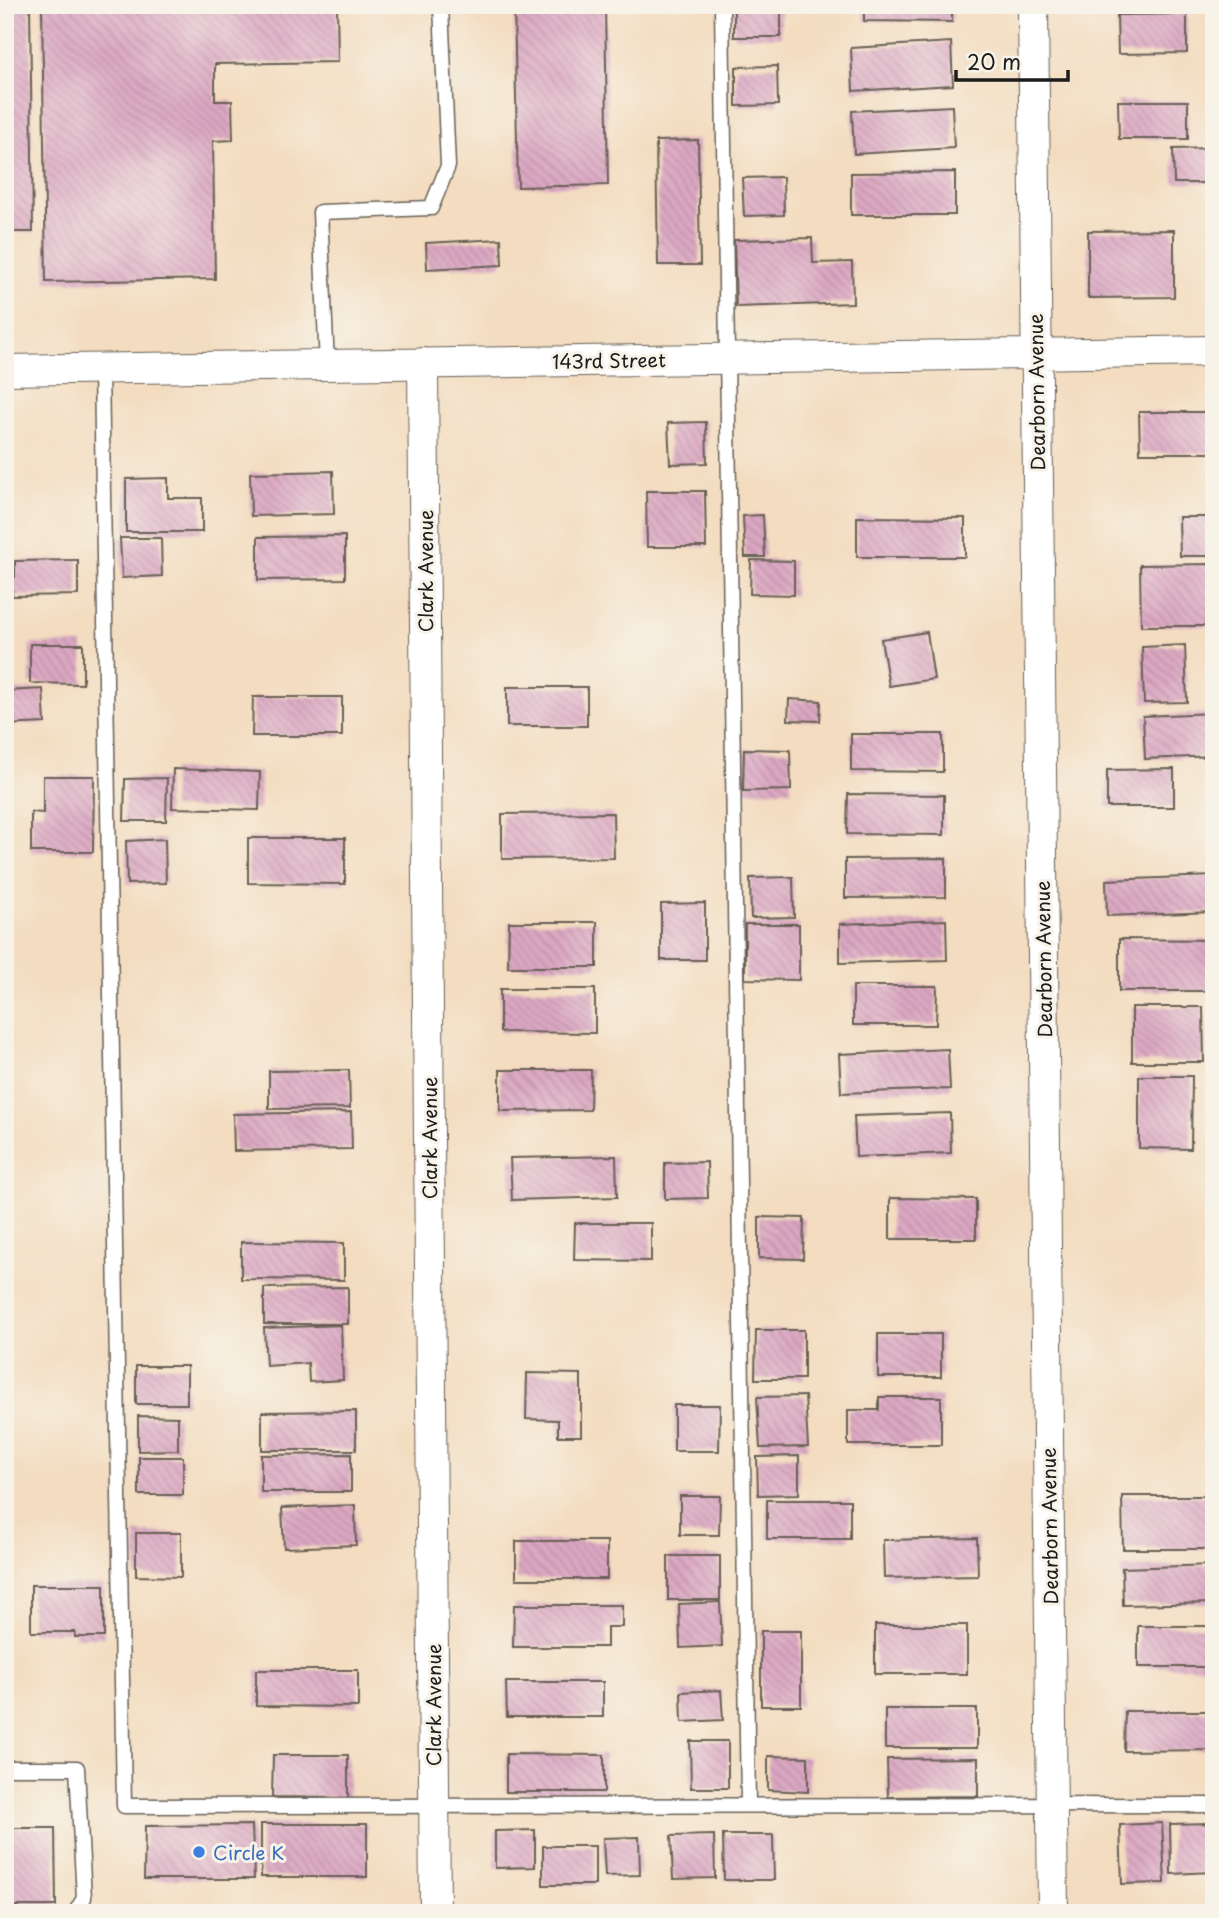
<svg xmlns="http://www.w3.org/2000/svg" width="1219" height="1918" font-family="'Playpen Sans',sans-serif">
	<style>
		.building { fill: url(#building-back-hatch) }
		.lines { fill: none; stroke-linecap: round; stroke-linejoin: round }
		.service-casing { stroke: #675f55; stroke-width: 17 }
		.minor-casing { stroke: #675f55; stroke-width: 32 }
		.service { stroke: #fff; stroke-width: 14 }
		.minor { stroke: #fff; stroke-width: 30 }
		.shop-dot { fill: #3f7fe0; stroke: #f7f3e8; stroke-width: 2.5 }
		.labels { text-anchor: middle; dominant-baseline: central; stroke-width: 6; stroke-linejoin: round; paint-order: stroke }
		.street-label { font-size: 19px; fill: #1c1c1c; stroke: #f7f3e8 }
		.shop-label { font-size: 19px; fill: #366cbe; stroke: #f7f3e8; text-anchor: start }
	</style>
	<defs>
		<pattern id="building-back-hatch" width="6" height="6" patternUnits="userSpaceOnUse" patternTransform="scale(1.75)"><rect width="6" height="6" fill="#dba7c2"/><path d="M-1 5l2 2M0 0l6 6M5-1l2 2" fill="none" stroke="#bb8fa6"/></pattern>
	</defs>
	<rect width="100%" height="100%" fill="#f7f3e8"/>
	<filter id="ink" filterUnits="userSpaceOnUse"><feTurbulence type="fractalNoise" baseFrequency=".0143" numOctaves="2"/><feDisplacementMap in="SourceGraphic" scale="14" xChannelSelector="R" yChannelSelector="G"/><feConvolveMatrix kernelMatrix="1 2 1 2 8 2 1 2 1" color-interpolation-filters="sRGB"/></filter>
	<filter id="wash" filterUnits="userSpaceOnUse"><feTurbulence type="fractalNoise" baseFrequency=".00686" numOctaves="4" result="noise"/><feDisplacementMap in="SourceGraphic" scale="28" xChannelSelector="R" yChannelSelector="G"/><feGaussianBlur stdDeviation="1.57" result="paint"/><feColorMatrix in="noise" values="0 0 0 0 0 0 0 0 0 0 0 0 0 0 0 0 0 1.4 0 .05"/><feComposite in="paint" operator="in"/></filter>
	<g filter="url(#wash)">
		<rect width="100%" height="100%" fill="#f3dcbf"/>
		<g id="blocks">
			<path class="building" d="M5,5H30L33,232H5Z
				M42,5H337L338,62L215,64V101H232L233,140L213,141L215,279L46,282Z
				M514,5H605L608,185L518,187Z
				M734,5H781V37H734Z
				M864,5H952V22L864,21Z
				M1187,14V53L1118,54L1117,15Z
				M951,42L953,85L853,91L851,48Z
				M777,66L778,105L736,106V67Z
				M1118,101H1188V139H1119Z
				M952,106L954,148L854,154L852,111Z
				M698,140L700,265H658L656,141Z
				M1214,148V183H1174L1173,149Z
				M955,172V215H851V173Z
				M783,177L784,215L744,216L742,178Z
				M1174,230V297L1088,298V231Z
				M812,238L813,263L852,262L853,303L736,307L734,240Z
				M501,239L502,265L427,269L426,243Z
				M1139,412H1214V453H1140Z
				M706,422L707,463L670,464L668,423Z
				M333,471L334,514L251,516L250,473Z
				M168,478V498H202V532H126V479Z
				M646,491H705L706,547H647Z
				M763,515L765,557H745L743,516Z
				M857,517L965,518V557H857Z
				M1179,517H1214V556H1180Z
				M345,536V579L258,580V537Z
				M120,538H161L162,576L122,578Z
				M78,560V595L12,596V577H15V561Z
				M751,560L794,561V595L750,594Z
				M1212,564V626H1141L1140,565Z
				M927,632L934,679L889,686L881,639Z
				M30,644H83V684L30,683Z
				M1185,645L1187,702L1144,703L1142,647Z
				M507,687H587V726H507Z
				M43,689L45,723L5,725V691Z
				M253,697H342V736H252Z
				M789,699L821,701L820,721L788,720Z
				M1214,713V756L1145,759L1143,716Z
				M851,734H943V772L851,771Z
				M744,749L790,750L791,790L743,791Z
				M173,769L260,772L259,810L172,808Z
				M1174,769V807H1107V770Z
				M43,776H94L93,852H31V812L43,813Z
				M167,778L166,821H124L125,779Z
				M848,794L944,795V835L847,834Z
				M613,813L614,858L502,859V814Z
				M248,838H345V884L248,883Z
				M165,839L166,883L127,884L126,841Z
				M946,858V897L845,898V859Z
				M1213,876L1214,912L1107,916L1106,880Z
				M793,877L794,917L751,918L750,878Z
				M705,903V960H661V904Z
				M946,920L947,960L840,963V924Z
				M509,922H597V967H508Z
				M745,924H799V980L745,979Z
				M1119,939L1214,940V991H1119Z
				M853,986H937L936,1025H853Z
				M500,989H595V1033L500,1032Z
				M1132,1007H1203L1204,1062H1132Z
				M948,1049L950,1089L841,1093L839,1054Z
				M349,1070L350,1108L269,1109V1071Z
				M500,1070H591L590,1110L500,1111Z
				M1139,1076H1192L1191,1149L1139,1148Z
				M351,1112L352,1149L234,1151L233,1114Z
				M950,1113L951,1153L856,1157L854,1116Z
				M616,1156L617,1197L512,1200L510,1158Z
				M707,1162L708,1198L665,1199V1163Z
				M890,1198L976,1199V1239H890Z
				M759,1217L804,1218L803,1259L759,1258Z
				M575,1223H651V1261L574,1260Z
				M241,1242L344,1243V1280L241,1279Z
				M348,1287V1324H264V1288Z
				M341,1325L343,1380L309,1382L308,1363L266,1366L264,1328Z
				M756,1330H804V1379H755Z
				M878,1334H941V1377H878Z
				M136,1366H187V1404H136Z
				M527,1373L581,1374V1436H558V1420L526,1419Z
				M805,1396L808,1447L760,1448L757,1397Z
				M879,1397H941V1445H848V1410H879Z
				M674,1405H720L719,1451H674Z
				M356,1411V1450H262V1412Z
				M138,1416L178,1417V1450L138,1451Z
				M351,1454V1492H261V1455Z
				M799,1456V1494L758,1495L757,1457Z
				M139,1457H183V1495H139Z
				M680,1496H720L719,1535H680Z
				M1122,1496H1214V1549H1123Z
				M767,1500H850V1539H767Z
				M355,1505L356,1545L284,1548L282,1508Z
				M136,1533H181V1577L136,1576Z
				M977,1538L978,1576L884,1578L883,1540Z
				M516,1541H607V1579H516Z
				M668,1556H720V1600H668Z
				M1214,1565V1603L1123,1605L1122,1568Z
				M31,1585H104V1637H75V1632H31Z
				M720,1602L722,1646L680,1648L679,1604Z
				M514,1605H622V1627H607V1647H513Z
				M875,1625H967V1674H875Z
				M1138,1626H1214V1667H1138Z
				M761,1631H801V1706H761Z
				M256,1670H358V1707L256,1706Z
				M506,1682H603V1717H507Z
				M721,1690L723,1720L682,1722L681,1692Z
				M885,1709H977V1748H885Z
				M1125,1711H1214V1750L1124,1751Z
				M690,1741H728V1788H691Z
				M506,1754L604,1755V1792H506Z
				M273,1755H348V1798L272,1797Z
				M768,1756L808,1757V1792L768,1790Z
				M978,1758V1796L888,1797L887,1759Z
				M1162,1823L1165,1883L1122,1884L1120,1825Z
				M1210,1823L1212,1872L1171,1874L1170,1824Z
				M261,1824H367V1877H261Z
				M252,1825L254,1879H144L145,1826Z
				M5,1828H55L56,1906H5Z
				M535,1830V1867L495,1868V1831Z
				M714,1835L715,1878L673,1879L671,1836Z
				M723,1835H773L774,1880H724Z
				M639,1837L640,1875L605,1876L603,1838Z
				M543,1846H595V1885H543Z"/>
		</g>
	</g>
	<g filter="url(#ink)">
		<use href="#blocks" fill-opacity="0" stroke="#675f55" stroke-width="2"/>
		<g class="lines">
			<defs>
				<path id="service" d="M722,5L748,1805
					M327,365L320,212L431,208L448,166L441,5
					M101,368L124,1806L1214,1805
					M5,1768H77L84,1898L75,1913"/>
				<path id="minor" d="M1033,5L1053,1913
					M423,363L435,1913
					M5,370L1214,351"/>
			</defs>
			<use href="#service" class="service-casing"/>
			<use href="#minor" class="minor-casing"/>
			<use href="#service" class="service"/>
			<use href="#minor" class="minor"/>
		</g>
	</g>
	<circle class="shop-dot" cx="199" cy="1852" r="7"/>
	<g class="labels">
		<g class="street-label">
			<text transform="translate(609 360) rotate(-1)">143rd Street</text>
			<text transform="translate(1036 392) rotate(-91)">Dearborn Avenue</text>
			<text transform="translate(425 571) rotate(-90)">Clark Avenue</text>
			<text transform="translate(1043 959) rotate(-91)">Dearborn Avenue</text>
			<text transform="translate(429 1138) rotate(-90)">Clark Avenue</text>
			<text transform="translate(1049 1526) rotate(-91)">Dearborn Avenue</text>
			<text transform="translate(433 1705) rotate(-90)">Clark Avenue</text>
		</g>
		<g class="shop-label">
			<text x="213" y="1852">Circle K</text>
		</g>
	</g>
	<rect width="1219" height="1918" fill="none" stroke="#f7f3e8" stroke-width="28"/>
	<path d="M956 70v10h112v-10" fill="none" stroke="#1c1c1c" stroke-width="3.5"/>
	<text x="967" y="70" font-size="21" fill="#1c1c1c" stroke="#f7f3e8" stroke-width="5" paint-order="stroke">20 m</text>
</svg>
